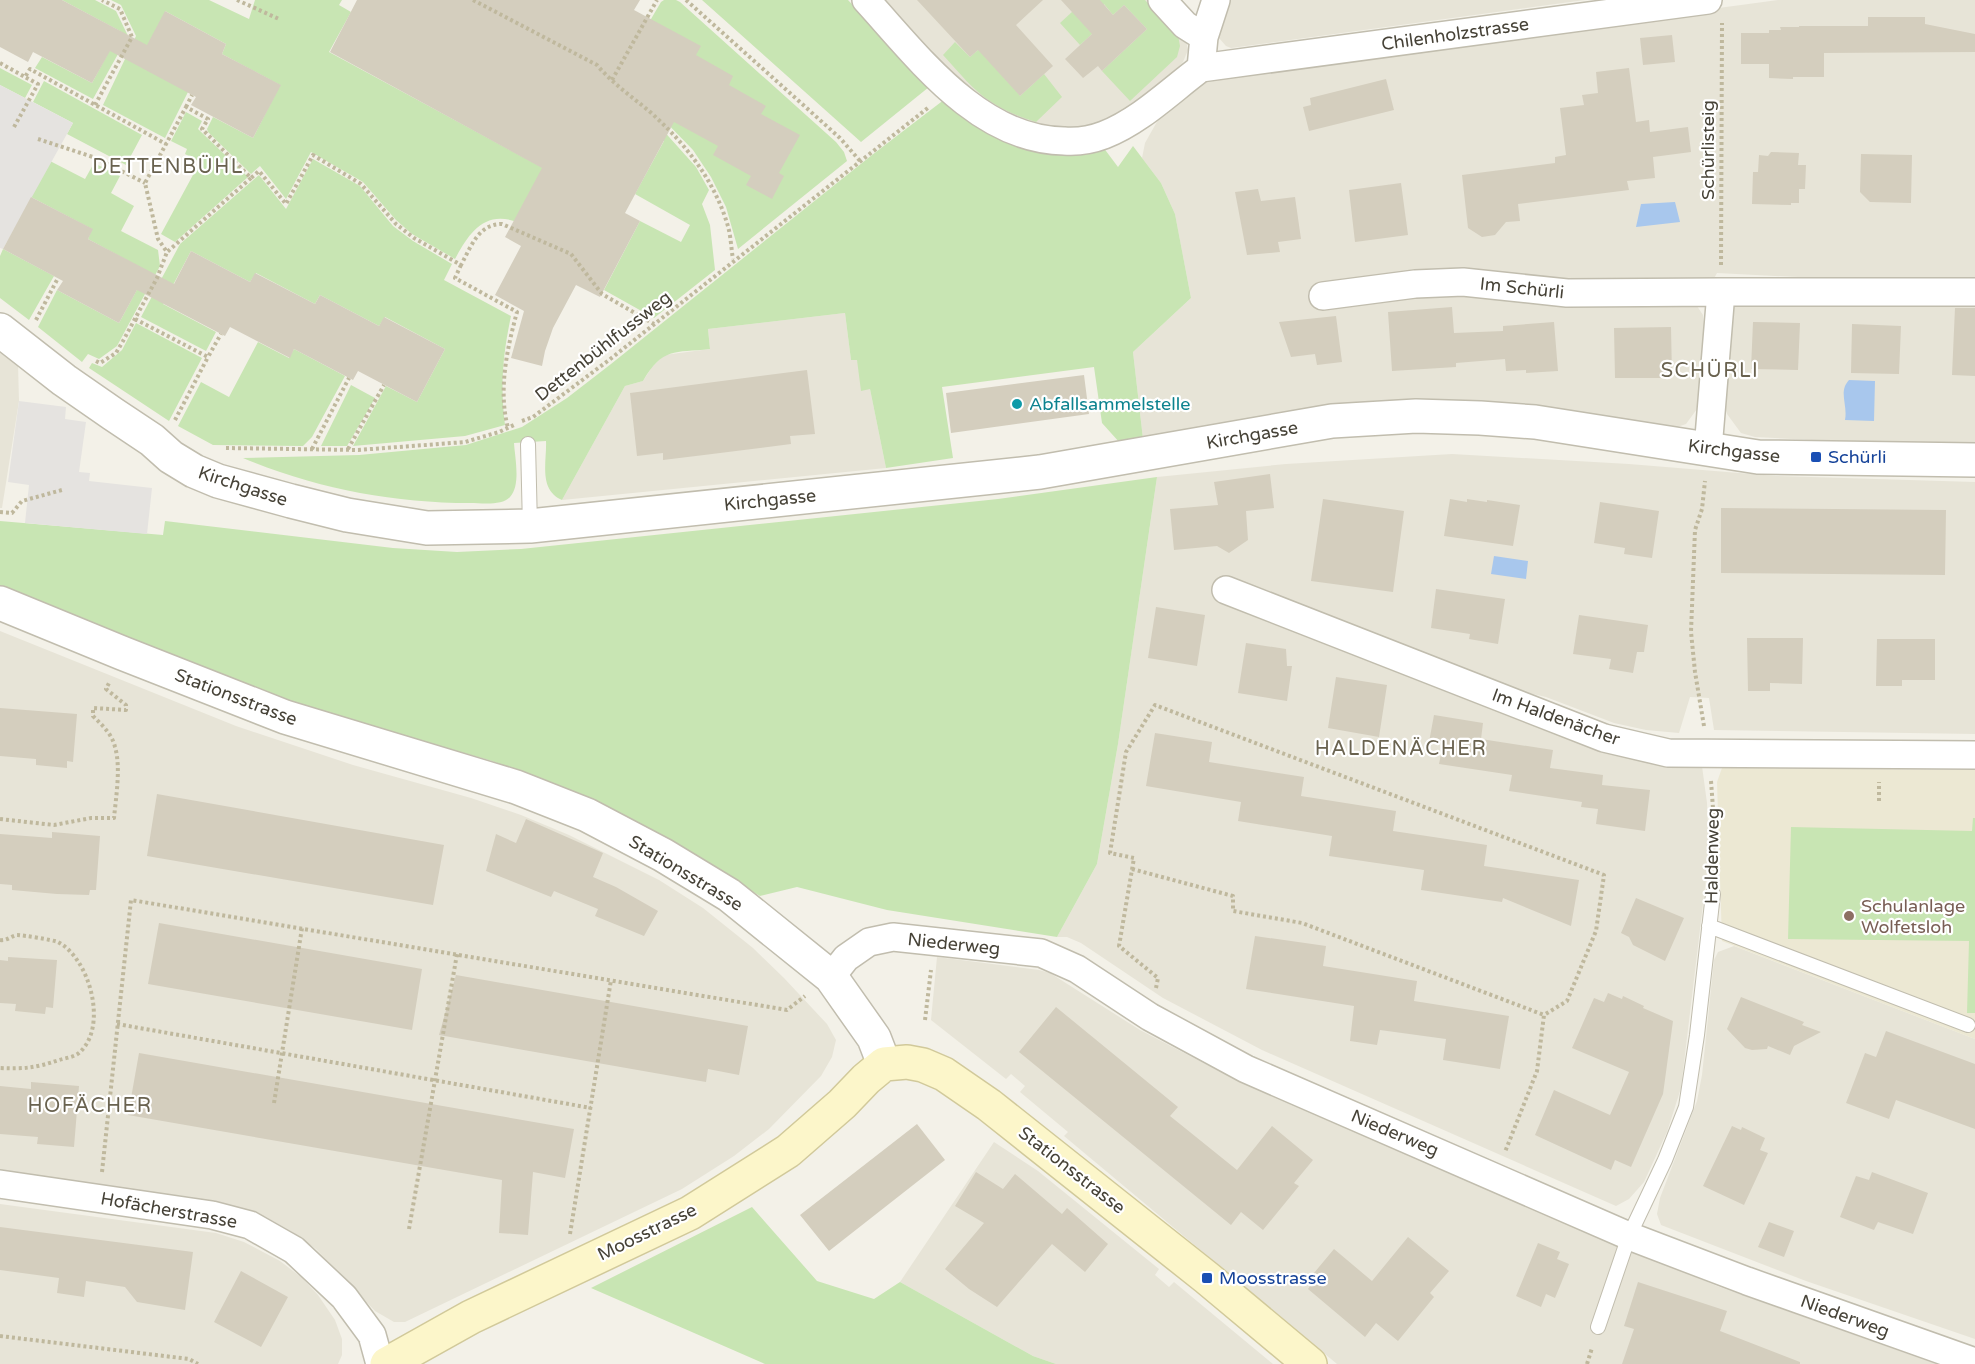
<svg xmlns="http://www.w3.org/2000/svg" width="1975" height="1364" font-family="'Varela Round',sans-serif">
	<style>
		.residential { fill: #e7e4d7 }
		.education { fill: #ece8d3 }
		.green { fill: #c8e5b3 }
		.parking { fill: #e5e3e0 }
		.water { fill: #a8c7ed }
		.building { fill: #d4cebe }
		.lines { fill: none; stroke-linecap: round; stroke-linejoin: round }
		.service-casing { stroke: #c1bdae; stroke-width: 16 }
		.minor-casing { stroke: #c1bdae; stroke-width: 30 }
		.tertiary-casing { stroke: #c1bdae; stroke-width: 36 }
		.secondary-casing { stroke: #d1c99a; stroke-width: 36 }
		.path { stroke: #bfb89d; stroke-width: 4; stroke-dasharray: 3 3; stroke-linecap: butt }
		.service { stroke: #fff; stroke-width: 14 }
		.minor { stroke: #fff; stroke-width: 27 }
		.tertiary { stroke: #fff; stroke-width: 33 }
		.secondary { stroke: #fcf6ca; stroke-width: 33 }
		.culture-dot { fill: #0f9aa8; stroke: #fff; stroke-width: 2 }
		.transit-dot { fill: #1a4fb4; stroke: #fff; stroke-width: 2 }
		.education-dot { fill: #8d6e63; stroke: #fff; stroke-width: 2 }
		.labels { text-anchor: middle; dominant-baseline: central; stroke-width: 4.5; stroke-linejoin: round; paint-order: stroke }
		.street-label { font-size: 18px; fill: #464237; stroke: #fff }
		.culture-label { font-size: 18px; fill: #0d838f; stroke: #fff; text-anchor: start }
		.transit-label { font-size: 18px; fill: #164399; stroke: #fff; text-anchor: start }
		.education-label { font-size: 18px; fill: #785e54; stroke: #fff; text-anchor: start }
		.neighbourhood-label { font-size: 20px; letter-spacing: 1.5px; fill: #69624f; stroke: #fff }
	</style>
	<rect width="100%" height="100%" fill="#f3f1e8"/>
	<path class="residential" d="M879,0H1151L1186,40L1188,50L1183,62L1170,78L1146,99L1087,130L1049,133L987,109Z
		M1224,0H1585L1231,48L1226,46L1219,38L1218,20Z
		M1778,0H1975V286L1717,273L1711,284L1412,293L1688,301L1697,306L1703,315L1704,327L1701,398L1697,409L1686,424L1671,429L1643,425L1143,439L1133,352L1191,298L1175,214L1161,183L1142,158L1145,143L1163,111L1203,83L1229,74Z
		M1975,302V445L1871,443L1755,437L1741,433L1727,414L1724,403L1729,303Z
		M845,313L851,360H857L870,389L886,468L562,500L625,386L643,381L652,367L664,355L710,349L708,329Z
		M0,350L18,364L19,401L2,508H0Z
		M1452,454L1629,464L1776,476L1975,482V734L1714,730L1709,698L1690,697L1679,733L1646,730L1614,723L1546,697L1498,686L1284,603L1277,625L1580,741L1632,759L1702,766L1707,803L1709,854L1681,1088L1667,1132L1644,1182L1629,1199L1616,1206L1262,1050L1163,998L1081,943L1067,937H1057L1097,864L1118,744L1157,477L1286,464Z
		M0,631L236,726L353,765L471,798L521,815L569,835L659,880L703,908L753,948L784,978L827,1024L836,1040L832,1057L821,1076L769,1129L734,1156L682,1189L405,1322H394L375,1311L316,1249L291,1231L266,1217L230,1205L192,1197L0,1173Z
		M1734,946L1975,1039V1339L1806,1281L1661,1225L1657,1214L1660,1198L1697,1101L1702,1075L1714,960L1718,952Z
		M937,957L1039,970L1050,973L1140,1030L1217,1070L1552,1218L1650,1258L1717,1286L1936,1364H1337L1064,1136L1068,1132L1020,1092L1025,1086L1011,1074L1006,1079L931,1020Z
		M994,1142L1038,1171L1159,1269L1155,1275L1169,1287L1174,1282L1273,1364H1056L1033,1356L900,1282Z
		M0,1204L216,1233L244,1242L280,1261L301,1277L318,1295L335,1320L342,1339V1355L338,1364H0Z"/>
	<path class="education" d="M1722,768L1975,770V1039L1722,941L1717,782Z"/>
	<path class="green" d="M62,0H95L116,11L128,36L93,99L35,68L42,57L92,83L120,31Z
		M111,0H209L249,19L255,0H342L339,5L351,12L329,52L547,170L514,221C483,211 468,235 455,259L412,234L396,220L363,182L311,152L286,199L260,166L251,174L208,132L207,129L213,117L253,138L280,85L222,54L226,44L165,11L188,92L165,138L103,105L136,36L121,5Z
		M664,0H676L680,2L836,142L844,152L847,161L738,249L726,207L711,177L693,150L659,115L621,70L661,2Z
		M702,0H848L929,87L861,142Z
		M1085,0H1145L1178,35L1180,46L1177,57L1130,101L1102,71L1147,29L1124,5L1113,15L1104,4L1092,34L1080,45L1060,23Z
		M955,42L970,57L986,43L1020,96L1044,74L1062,97L1036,122C1021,117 1006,112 993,103C974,92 958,71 943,55Z
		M0,68L32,85L25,98L0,85Z
		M44,81L142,135L126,165L67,134L73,123L33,102Z
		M945,99L1103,147L1118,167L1133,146L1161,183L1175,214L1191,298L1133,352L1143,439L1120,443L1102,423L1094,367L942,387L953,458L886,468L870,389L861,391L857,360H851L845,313L708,329L710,349C674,353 663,347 643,381L625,386L562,500C538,490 547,461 546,441L514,443C515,458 521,485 510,497C502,506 482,503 470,503C392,503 315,488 243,458L359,455L466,445L522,427L567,398L611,364L872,155Z
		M605,109L661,128L696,167L709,190L702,204L710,225L715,270L654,318L604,290L640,221L681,242L690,225L635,194L664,141Z
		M186,112L202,121L198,129L248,177L175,242L161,234L200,162L185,154L187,149L171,141Z
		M313,159L360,186L393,226L413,241L452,264L444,280L511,316C503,354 500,385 505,425L465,436L353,446L386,386L417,402L445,349L385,317L379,326L320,295L315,304L256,273L250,282L191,251L163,304L216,332L206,351L141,317L180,244L259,175L286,209Z
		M50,161L85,179L94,163L120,176L111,193L134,206L121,231L158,250L160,266L117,346L99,359L88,354L82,362L38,327L57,290L119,323L147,271L88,239L92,229L31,197Z
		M3,249L54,276L29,320L0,298V256Z
		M136,323L202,358L169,421L89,368L92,363L102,367L122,350Z
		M258,342L289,358L294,349L345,376L312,437L303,446L213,445L178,426L201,382L229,397Z
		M351,385L375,398L347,446H321Z
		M1157,477L1118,744L1097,864L1057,937L887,910L797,887L760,896L635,821L560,787L492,761L328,714L154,651L0,586V521L163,535L165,521L393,548L457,552L521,549L998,499Z
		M1973,818H1975V1013H1967L1969,941L1788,939L1791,827L1972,831Z
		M752,1207L817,1281L874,1299L900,1282L1033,1356L1056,1364H765L591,1288Z"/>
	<path class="parking" d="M0,85L73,123L3,249L0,248Z
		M19,401L66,407L65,419L86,422L79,472L90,473L89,481L152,488L147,534L25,523L29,485L8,482Z"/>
	<path class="water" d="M1675,202L1680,222L1636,227L1641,204Z
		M1849,380L1875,381L1874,421L1845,420C1848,404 1838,392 1849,380Z
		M1494,556L1528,561L1526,579L1491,574Z"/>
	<path class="building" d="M0,0H62L147,45L165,11L226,44L222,54L281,85L253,138L191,105L196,97L110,51L92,83L33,52L28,62L0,47Z
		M357,0H640L634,10L701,46L696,55L733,76L729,85L766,106L761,114L800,135L779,173L784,176L772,199L746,185L751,176L713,155L718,146L674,122L625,213L640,221L600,297L576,285L553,328L545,351L542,366L511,358L524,311L495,295L521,246L505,237L542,168L330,52Z
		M917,0H1043L1016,25L1053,66L1020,96L978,50L970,57Z
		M1061,0H1100L1113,15L1124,5L1147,29L1102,71L1098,66L1083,78L1065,59L1092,34Z
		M1868,17H1925V24L1975,34V52L1824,53V77H1793V79L1769,78V64H1741V33H1769V30H1781L1780,27H1799V26H1868Z
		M1672,35L1675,62L1643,65L1640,38Z
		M1629,68L1636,122L1649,120L1650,132L1688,127L1691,152L1653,157L1655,178L1627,181L1629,190L1518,204L1520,221L1506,222L1495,235L1482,237L1468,228L1462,175L1555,163V157L1566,155L1560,108L1584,105L1582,95L1598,93L1596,72Z
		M1386,79L1394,110L1309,131L1303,107L1311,105L1310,98Z
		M1771,152L1799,153L1798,165H1806L1805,189H1799V203H1791V205L1752,204L1753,172H1758L1759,155L1768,156Z
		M1861,154L1912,155L1911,203L1870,202L1860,192Z
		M1401,183L1408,235L1355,242L1349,190Z
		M1258,189L1261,201L1295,197L1301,239L1278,242L1280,252L1247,255L1235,192Z
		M31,197L93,229L88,239L174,284L191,251L250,282L255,273L315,304L320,295L379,326L384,317L445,349L417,402L358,371L353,380L294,349L290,358L230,327L225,336L137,290L119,323L57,290L63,281L3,249Z
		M1452,307L1454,333L1503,331V326L1554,322L1558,371L1526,373V370L1506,371L1505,359L1456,363V367L1392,371L1388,312Z
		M1955,308H1975V376L1952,375Z
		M1336,316L1342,362L1317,365L1315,354L1291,357L1279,322Z
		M1753,322L1800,323L1798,370L1751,369Z
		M1852,324L1901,326L1899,374L1851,373Z
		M1671,327L1672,378H1615L1614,328Z
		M807,370L815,434L790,436L791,444L704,455L663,460V453L637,456L630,393Z
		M1084,375L1089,414L951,433L946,393Z
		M1270,474L1274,508L1246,511L1248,540L1229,553L1217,546L1174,550L1170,509L1218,505L1214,482Z
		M1323,499L1404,511L1393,592L1311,581Z
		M1450,499L1467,502V499L1487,502V500L1520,505L1513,546L1444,536Z
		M1600,502L1659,511L1652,558L1624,554L1625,548L1594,543Z
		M1721,508L1946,510L1945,575L1721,573Z
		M1436,589L1505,599L1498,644L1469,639L1470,634L1431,628Z
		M1156,607L1205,615L1197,666L1148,658Z
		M1579,615L1648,625L1644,652H1637L1633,673L1609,669L1611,659L1573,654Z
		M1747,638H1803L1802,684L1770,683V691H1748Z
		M1877,639H1935V680H1902V686H1876Z
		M1246,643L1286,649L1287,666H1292L1287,701L1238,693Z
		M1336,677L1387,685L1379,737L1328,728Z
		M0,708L77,714L73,762L67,761V768L36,765V759L0,756Z
		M1434,715L1483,723L1481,739L1553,750L1550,768L1603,775L1602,785L1650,790L1645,831L1596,824L1598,809L1581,807L1582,802L1509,791L1512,775L1439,764L1443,744L1429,742Z
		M1155,733L1212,742L1209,762L1304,777L1301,796L1396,811L1393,831L1487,845L1484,866L1579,880L1571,926L1503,898L1502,902L1421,890L1424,870L1329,856L1332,836L1238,821L1241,802L1146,786Z
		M157,794L444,845L433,905L147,856Z
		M526,819L603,853L593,877L616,887L658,911L644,936L595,916L598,909L554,891L551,897L486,871L496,834L516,843Z
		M52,832L100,836L96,890H90L89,895L57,894L12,890V885L0,884V834L52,838Z
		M1636,898L1684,918L1665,961L1633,945L1629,937L1621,933Z
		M159,923L422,969L412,1030L148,984Z
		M1255,936L1326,946L1323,966L1417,981L1414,1001L1509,1016L1500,1069L1443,1060L1446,1039L1380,1030L1377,1045L1350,1041L1354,1006L1246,989Z
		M8,957L57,960L53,1008L46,1007L45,1014L15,1011L16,1004L0,1003V960L8,961Z
		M456,975L748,1026L739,1075L708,1069L706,1082L439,1035Z
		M1608,993L1622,999L1623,996L1644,1006L1643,1008L1673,1021L1663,1094L1631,1167L1615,1160L1611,1170L1535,1135L1554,1090L1610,1115L1629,1072L1572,1048L1594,998L1604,1002Z
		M1741,997L1804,1022L1802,1025L1821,1032L1794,1046L1790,1055L1768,1046L1767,1049L1752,1050L1745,1048L1727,1029Z
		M1056,1007L1178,1107L1170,1116L1237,1170L1272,1126L1313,1160L1294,1183L1299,1186L1263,1230L1241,1212L1231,1225L1019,1052Z
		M1886,1031L1975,1064V1129L1896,1100L1889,1119L1846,1103L1865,1053L1876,1057Z
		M139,1053L574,1129L565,1178L533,1172L528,1235L499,1233L502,1180L128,1115Z
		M31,1082L79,1086L74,1147L37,1144L38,1137L0,1134V1086L31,1089Z
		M917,1124L945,1160L829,1251L800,1215Z
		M1732,1126L1741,1130L1742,1127L1765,1138L1760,1150L1768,1153L1744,1205L1703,1186Z
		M976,1172L1003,1189L1015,1174L1062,1214L1067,1208L1108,1244L1085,1272L1052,1244L997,1307L969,1289L945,1269L984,1223L955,1206Z
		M1872,1172L1928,1193L1913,1234L1878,1222L1874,1230L1840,1217L1856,1176L1869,1180Z
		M1769,1222L1794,1231L1784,1257L1758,1247Z
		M0,1227L193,1252L185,1310L137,1302L125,1287L86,1281L84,1297L57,1293L59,1278L0,1270Z
		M1408,1237L1449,1271L1430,1293L1434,1297L1398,1341L1376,1323L1365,1337L1308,1289L1312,1283L1309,1279L1334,1249L1372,1281Z
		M1538,1243L1560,1252L1557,1259L1569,1264L1555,1298L1546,1294L1541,1307L1516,1296Z
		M241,1271L288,1297L261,1347L214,1322Z
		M1638,1282L1727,1311L1720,1331L1800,1362V1364H1622L1634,1329L1624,1326Z"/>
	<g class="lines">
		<defs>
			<path id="service" d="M528,444L530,526
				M1709,926L1968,1025
				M1598,1327L1629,1236L1665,1160L1686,1107L1697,1035L1713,894"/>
			<path id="minor" d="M866,0C918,57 979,140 1064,141C1077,142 1091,140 1104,135C1140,121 1170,91 1201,68L1204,37L1216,0
				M1162,0L1185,25L1204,37
				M1201,68L1708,0
				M1323,296L1415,284L1463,282L1567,293L1721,292
				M1708,449L1721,292H1975
				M1226,590L1604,738L1668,753L1975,755
				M831,977L846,958L869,942L893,937L1041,953L1077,969L1150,1017L1246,1069L1629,1236L1747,1281L1975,1362
				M0,1184L212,1215L250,1225L294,1250L344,1297L372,1335L380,1364"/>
			<path id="tertiary" d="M0,330L64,380L113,414L152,440L171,457L194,471L218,481L291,501L347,515L427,528L530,526L1040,472L1332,421L1416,416L1480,418L1535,422L1758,457L1975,460
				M0,603L122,653L285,717L516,787L587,815L663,855L729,895L831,977L874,1038L884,1064"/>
			<path id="secondary" d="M387,1364L471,1317L690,1213L788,1151L842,1104L866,1079L884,1064L907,1062L923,1065L944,1074L989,1105L1207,1278L1310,1364"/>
		</defs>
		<use href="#service" class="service-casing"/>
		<use href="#minor" class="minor-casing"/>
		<use href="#tertiary" class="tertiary-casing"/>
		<use href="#secondary" class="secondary-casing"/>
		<path class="path" d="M237,0L279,19
			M473,0L597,65C612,83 631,96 649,111C684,142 713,178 727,223C731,235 731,248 733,259
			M686,0L840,138L860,161
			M0,63L25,77L30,69L166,144
			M612,80L657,0
			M95,105L132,37L120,9L102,0
			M186,107L192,95
			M14,127L38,84L25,77
			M38,139L96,158L145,183
			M251,178L167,252L158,239L145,183L186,107L208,119L202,129L251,178L259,171L286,204L313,155L361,184L396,224L414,238L461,265C471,247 478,224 502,224L571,254L602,294L654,324
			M461,265L455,278L517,312C507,349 498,390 508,428
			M1721,265L1722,23
			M135,319L208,357L221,334
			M36,320L58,278
			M96,361L100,363L116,353L123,341L157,278L167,252
			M175,420L208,357
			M522,421L533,417L609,360L929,107
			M226,448L358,450L439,444L465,442L499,432L516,424
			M312,449L349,378
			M348,449L384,385
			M0,512L12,513L22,501L62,490
			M1704,726L1695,672L1691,632L1695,530L1702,509L1705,481
			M1711,781L1714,822L1713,872
			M1879,801V782
			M0,819L54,825L91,818H114C116,797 121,767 115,747C112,734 102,725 93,716V708L126,710V705L106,689L110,681
			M1132,869L1233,896V911L1302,923L1544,1015
			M0,940C7,941 11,936 17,935C23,935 53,940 58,942C90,959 108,1026 80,1052C75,1057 66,1058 59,1060C35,1068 25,1069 0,1068
			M1156,988L1158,978L1119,946L1134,858L1110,853L1126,752L1155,705L1604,875L1596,931L1567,1001L1544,1015L1537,1071L1505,1152
			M925,1020L931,970
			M117,1024L591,1108
			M274,1103L302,928
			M102,1172L131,900L787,1010L805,996
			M409,1229L457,954
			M570,1234L611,980
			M0,1336L189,1359L198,1364
			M1587,1364L1592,1348"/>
		<use href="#service" class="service"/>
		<use href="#minor" class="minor"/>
		<use href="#tertiary" class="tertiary"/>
		<use href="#secondary" class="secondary"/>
	</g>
	<circle class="culture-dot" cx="1017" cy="404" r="6"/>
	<g class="transit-dot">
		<rect x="1810" y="451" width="12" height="12" rx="3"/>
		<rect x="1201" y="1272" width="12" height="12" rx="3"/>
	</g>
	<circle class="education-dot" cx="1849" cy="916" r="6"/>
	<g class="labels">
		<g class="street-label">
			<text transform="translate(1455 34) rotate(-8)">Chilenholzstrasse</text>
			<text transform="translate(1708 150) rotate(-90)">Schürlisteig</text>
			<text transform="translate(1522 288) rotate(6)">Im Schürli</text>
			<text transform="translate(603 346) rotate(-38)">Dettenbühlfussweg</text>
			<text transform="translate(1252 435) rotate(-10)">Kirchgasse</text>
			<text transform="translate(1734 451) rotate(7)">Kirchgasse</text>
			<text transform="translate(243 486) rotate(18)">Kirchgasse</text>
			<text transform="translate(770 500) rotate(-6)">Kirchgasse</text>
			<text transform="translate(236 697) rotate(21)">Stationsstrasse</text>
			<text transform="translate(1556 717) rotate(20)">Im Haldenächer</text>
			<text transform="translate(1712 856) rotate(-89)">Haldenweg</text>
			<text transform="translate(686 873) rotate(31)">Stationsstrasse</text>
			<text transform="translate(954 944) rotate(6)">Niederweg</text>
			<text transform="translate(1395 1133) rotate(23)">Niederweg</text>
			<text transform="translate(1072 1170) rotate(38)">Stationsstrasse</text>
			<text transform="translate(169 1210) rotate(10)">Hofächerstrasse</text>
			<text transform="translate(647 1232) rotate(-26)">Moosstrasse</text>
			<text transform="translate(1845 1316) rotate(20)">Niederweg</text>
		</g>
		<g class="culture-label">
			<text x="1029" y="404">Abfallsammelstelle</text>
		</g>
		<g class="transit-label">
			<text x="1828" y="457">Schürli</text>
			<text x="1219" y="1278">Moosstrasse</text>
		</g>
		<g class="education-label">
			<text x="1861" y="906">Schulanlage<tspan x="1861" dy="21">Wolfetsloh</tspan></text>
		</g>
		<g class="neighbourhood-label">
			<text x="168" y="167">DETTENBÜHL</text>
			<text x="1710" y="371">SCHÜRLI</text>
			<text x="1401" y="749">HALDENÄCHER</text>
			<text x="90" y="1106">HOFÄCHER</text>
		</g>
	</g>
</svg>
